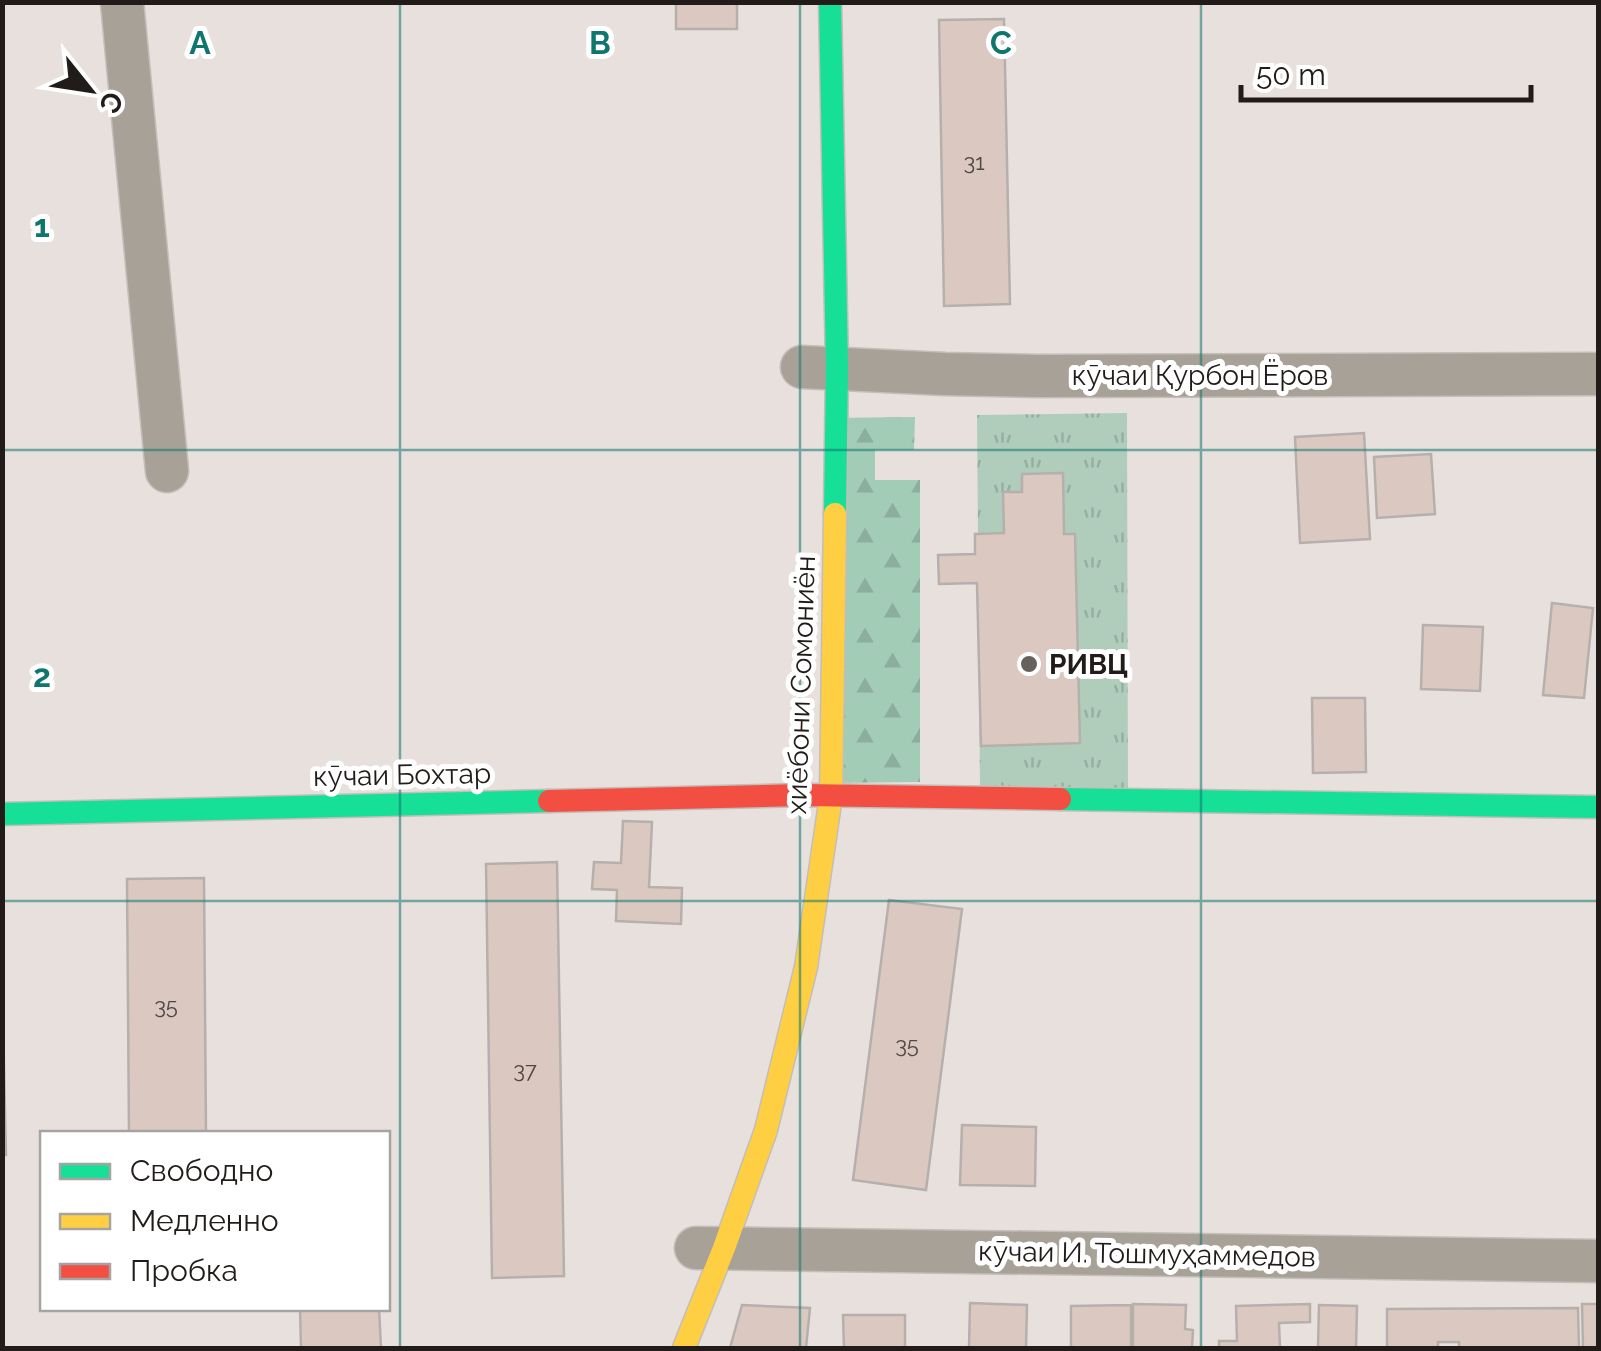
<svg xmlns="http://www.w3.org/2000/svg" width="1601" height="1351" font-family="Raleway,sans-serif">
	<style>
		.grass { fill: url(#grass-tufts) }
		.forest { fill: url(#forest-firs) }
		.building { fill: #dbc9c1; stroke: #b6b0ad; stroke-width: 2.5 }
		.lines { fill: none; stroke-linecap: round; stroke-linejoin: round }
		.street-casing { stroke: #c3beba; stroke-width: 45 }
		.fast-casing { stroke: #c3beba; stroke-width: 25 }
		.slow-casing { stroke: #c3beba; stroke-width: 25 }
		.jam-casing { stroke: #c3beba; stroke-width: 25 }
		.street { stroke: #a8a198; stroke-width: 42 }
		.fast { stroke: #16e098; stroke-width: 22 }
		.slow { stroke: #ffcf43; stroke-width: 22 }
		.jam { stroke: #f24e42; stroke-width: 22 }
		.grid { fill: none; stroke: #0f766e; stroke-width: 2.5; stroke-opacity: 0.55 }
		.poi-dot { fill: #67615e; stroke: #fff; stroke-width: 4 }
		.labels { text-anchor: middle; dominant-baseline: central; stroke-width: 10; stroke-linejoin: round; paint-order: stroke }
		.number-label { font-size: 22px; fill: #504844 }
		.street-label { font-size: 28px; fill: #211c1a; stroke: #fff }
		.poi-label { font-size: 28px; font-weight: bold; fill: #211c1a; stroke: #fff; text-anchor: start }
		.grid-label { font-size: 32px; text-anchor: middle; font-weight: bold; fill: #0f766e; stroke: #fff; stroke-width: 10; stroke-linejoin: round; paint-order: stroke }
	</style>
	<defs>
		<pattern id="grass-tufts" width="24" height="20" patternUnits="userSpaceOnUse" patternTransform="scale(2.5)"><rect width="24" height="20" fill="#b0cdbc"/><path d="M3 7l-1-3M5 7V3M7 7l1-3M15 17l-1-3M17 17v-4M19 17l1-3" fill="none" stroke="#97afa1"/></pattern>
		<pattern id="forest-firs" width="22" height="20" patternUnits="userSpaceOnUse" patternTransform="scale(2.5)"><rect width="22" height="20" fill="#a2ccb6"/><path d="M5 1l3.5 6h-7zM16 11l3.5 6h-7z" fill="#8baf9c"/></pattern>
	</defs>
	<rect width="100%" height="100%" fill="#e8e0dc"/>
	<path class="grass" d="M1127,413L1128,788L980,789L977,415Z"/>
	<path class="forest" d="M915,417L914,450H875V480H920V782L828,783V418Z"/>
	<path class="building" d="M676,2H737V29H676Z
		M1004,19L1010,304L944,306L939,20Z
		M1364,433L1370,539L1300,543L1295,437Z
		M1431,454L1435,514L1377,518L1374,457Z
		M1063,473L1064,534H1075L1080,743L981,746L977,583L939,584L938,555L975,554V534L1004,533L1003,492H1022V474Z
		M1552,603L1593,608L1584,698L1543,695Z
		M1423,625L1483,627L1480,691L1421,689Z
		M1312,698H1365L1366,772L1313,773Z
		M623,821L652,822L649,887L682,888L681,924L616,921L617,890L592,889L594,862L621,863Z
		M557,862L564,1276L492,1278L486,864Z
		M204,878L206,1134H129L127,879Z
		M889,900L962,909L926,1190L853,1180Z
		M2,976L6,1155H2Z
		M962,1125L1036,1127L1035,1186L960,1185Z
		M970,1303L1027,1305L1026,1348H969Z
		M1133,1304L1186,1305L1185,1329L1193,1330L1192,1348H1133Z
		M1310,1304V1322L1279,1323L1280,1348H1219V1341H1237L1236,1306Z
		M1582,1304H1598V1348H1583Z
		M742,1305L810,1308L806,1348H730Z
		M1131,1305V1348H1071V1306Z
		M1319,1305L1357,1306L1356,1348H1318Z
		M300,1308H379L381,1348H301Z
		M1578,1308L1579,1348H1459V1342H1438V1348H1387V1309Z
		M843,1315H905V1348H844Z"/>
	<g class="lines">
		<defs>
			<path id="street" d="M122,2L167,471
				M802,367L945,374L1037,376L1598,374
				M696,1248L1598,1261"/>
			<path id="fast" d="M830,2L837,367L835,514
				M1060,799L1598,807
				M2,814L549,801"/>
			<path id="slow" d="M684,1348L724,1248L766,1130L806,967L831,796L835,514"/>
			<path id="jam" d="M549,801L803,795L1060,799"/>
		</defs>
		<use href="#street" class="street-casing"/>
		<use href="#fast" class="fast-casing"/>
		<use href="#slow" class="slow-casing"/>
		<use href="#jam" class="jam-casing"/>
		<use href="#street" class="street"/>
		<use href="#fast" class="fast"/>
		<use href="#slow" class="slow"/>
		<use href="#jam" class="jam"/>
	</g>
	<path class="grid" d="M400,2V1348M800,2V1348M1201,2V1348M2,450H1598M2,901H1598"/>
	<circle class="poi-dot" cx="1029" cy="664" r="10"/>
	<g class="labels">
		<g class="number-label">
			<text x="974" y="162">31</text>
			<text x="166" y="1006">35</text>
			<text x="907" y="1045">35</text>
			<text x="525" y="1070">37</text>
		</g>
		<g class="street-label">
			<text x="1200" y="375">кӯчаи Қурбон Ёров</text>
			<text transform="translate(801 685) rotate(-88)">хиёбони Сомониён</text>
			<text transform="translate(402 775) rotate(-1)">кӯчаи Бохтар</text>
			<text transform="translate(1147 1254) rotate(1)">кӯчаи И. Тошмуҳаммедов</text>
		</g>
		<g class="poi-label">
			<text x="1049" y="664">РИВЦ</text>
		</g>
	</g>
	<g class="grid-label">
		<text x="200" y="54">A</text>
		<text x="600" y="54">B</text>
		<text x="1001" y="54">C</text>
		<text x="42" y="237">1</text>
		<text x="42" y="687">2</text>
	</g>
	<rect width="1601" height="1351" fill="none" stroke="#211c1a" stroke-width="10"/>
	<rect x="40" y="1131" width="350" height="180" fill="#ffffff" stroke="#a6a4a3" stroke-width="2.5"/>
	<rect x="60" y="1164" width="50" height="15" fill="#16e098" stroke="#a6a4a3" stroke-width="2.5"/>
	<text x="130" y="1181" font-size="30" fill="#211c1a">Свободно</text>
	<rect x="60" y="1214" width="50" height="15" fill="#ffcf43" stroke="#a6a4a3" stroke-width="2.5"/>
	<text x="130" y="1231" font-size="30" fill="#211c1a">Медленно</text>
	<rect x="60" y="1264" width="50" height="15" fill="#f24e42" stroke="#a6a4a3" stroke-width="2.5"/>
	<text x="130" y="1281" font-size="30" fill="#211c1a">Пробка</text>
	<g transform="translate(90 90) rotate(120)" stroke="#ffffff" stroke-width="8" paint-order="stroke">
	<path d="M0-8L18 38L0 25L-18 38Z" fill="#211c1a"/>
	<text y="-15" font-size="28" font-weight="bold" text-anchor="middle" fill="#211c1a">С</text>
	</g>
	<path d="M1241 85v15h290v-15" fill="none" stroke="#211c1a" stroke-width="5"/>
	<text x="1256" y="85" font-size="30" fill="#211c1a" stroke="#ffffff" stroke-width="8" paint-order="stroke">50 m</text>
</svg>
